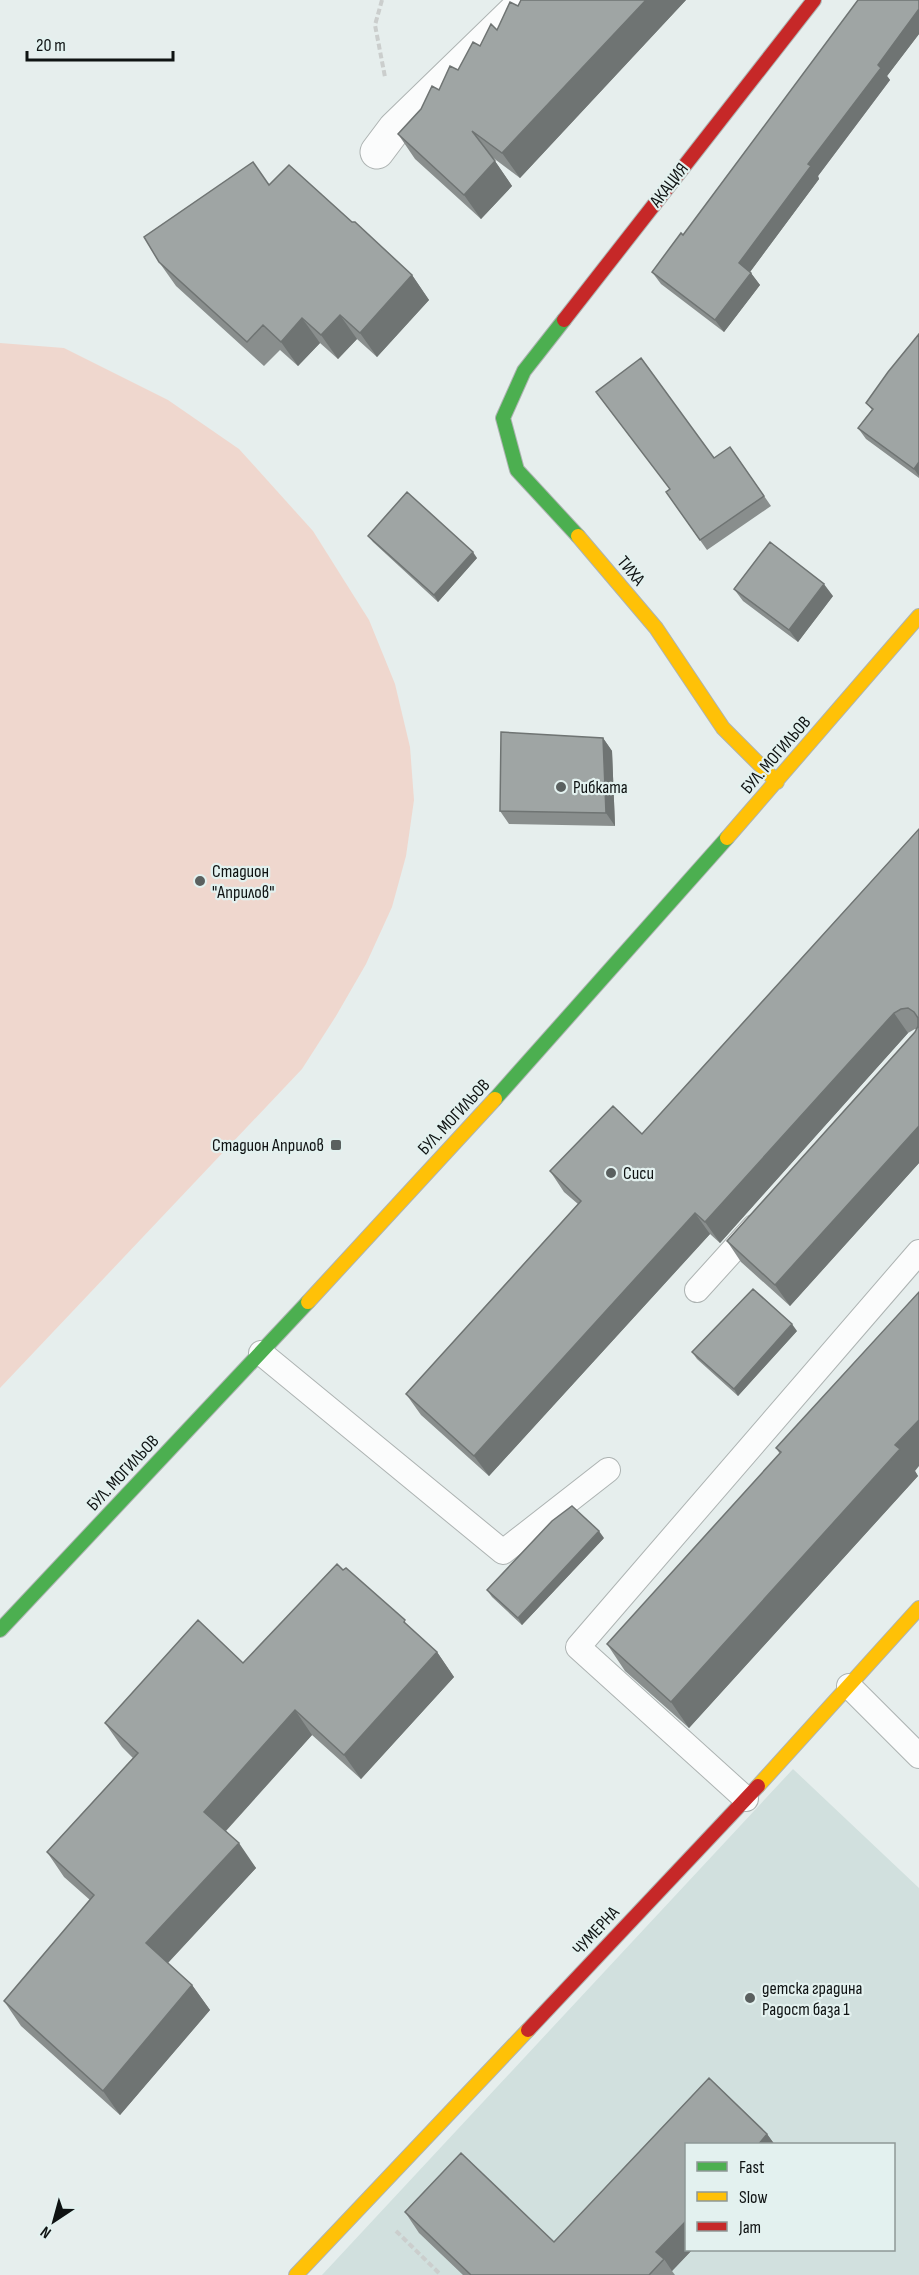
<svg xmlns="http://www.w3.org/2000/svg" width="919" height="2275" font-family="'Sofia Sans Condensed',sans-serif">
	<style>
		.built { fill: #d1e0de; fill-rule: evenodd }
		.green { fill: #efd7ce }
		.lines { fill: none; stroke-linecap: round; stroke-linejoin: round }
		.lane-casing { stroke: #adb3b2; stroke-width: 26 }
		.street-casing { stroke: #adb3b2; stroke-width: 35 }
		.fast-casing { stroke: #adb3b2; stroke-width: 16 }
		.slow-casing { stroke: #adb3b2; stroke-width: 16 }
		.jam-casing { stroke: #adb3b2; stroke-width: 16 }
		.path { stroke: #cbcecd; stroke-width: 4; stroke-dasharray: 6 3; stroke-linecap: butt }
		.lane { stroke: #fbfcfc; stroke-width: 24 }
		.street { stroke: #fbfcfc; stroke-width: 33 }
		.fast { stroke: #4caf50; stroke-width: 14 }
		.slow { stroke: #ffc107; stroke-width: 14 }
		.jam { stroke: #c62828; stroke-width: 14 }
		.wall { fill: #898e8d }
		.shaded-wall { fill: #6f7473 }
		.building { fill: #9fa5a4; stroke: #6f7473; stroke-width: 1.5 }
		.poi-dot { fill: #5a605f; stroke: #e3f1ef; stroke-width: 2 }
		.labels { text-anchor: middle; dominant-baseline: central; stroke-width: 4.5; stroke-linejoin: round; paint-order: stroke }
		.street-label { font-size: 18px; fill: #0f1313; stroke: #e3f1ef }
		.poi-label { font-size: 18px; fill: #0f1313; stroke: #e3f1ef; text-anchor: start }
	</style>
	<rect width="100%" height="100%" fill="#e6eeed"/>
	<path class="built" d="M793,1769L919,1888V2275H322ZM686,2144H894V2250H686Z"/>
	<path class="green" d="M0,343L64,348L168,400L239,449L313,531L369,620L395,684L410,747L414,800L406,856L392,907L366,964L336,1016L302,1069L0,1388Z"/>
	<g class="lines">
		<defs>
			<path id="lane" d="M697,1290L754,1227
				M261,1353L503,1552L608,1470
				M849,1686L919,1756
				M746,1799L578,1647L919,1252"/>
			<path id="street" d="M377,152L395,128L527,0"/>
			<path id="fast" d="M564,320L524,371L503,418L517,470L578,536
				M495,1099L727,838
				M0,1630L308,1302"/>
			<path id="slow" d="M578,536L656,628L723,728L777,782
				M727,838L919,616
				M308,1302L495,1099
				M758,1786L919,1608
				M296,2275L528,2030"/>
			<path id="jam" d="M564,320L814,0
				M528,2030L758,1786"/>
		</defs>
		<use href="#lane" class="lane-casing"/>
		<use href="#street" class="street-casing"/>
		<use href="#fast" class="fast-casing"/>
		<use href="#slow" class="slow-casing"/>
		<use href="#jam" class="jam-casing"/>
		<path class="path" d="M382,0L375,25L385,77
			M396,2231L441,2275"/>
		<use href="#lane" class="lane"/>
		<use href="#street" class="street"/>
		<use href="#fast" class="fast"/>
		<use href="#slow" class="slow"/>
		<use href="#jam" class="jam"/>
	</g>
	<path class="wall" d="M521,0H686L520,178L492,157L512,186L481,219L415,159L398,134L480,46L497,30L518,6Z
		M919,0V34L887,76L890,80L818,176L819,179L750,272L760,285L724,332L661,284L652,272L683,235Z
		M269,185L352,222L412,275L429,300L377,357L357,339L338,359L320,343L298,366L280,350L264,366L176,286L159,262Z
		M919,334V478L866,439L858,428L872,410L866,403Z
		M730,447L771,506L707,550L666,492Z
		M368,536L477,558L438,602L373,542Z
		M734,589L833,596L798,642L743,601Z
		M603,738L612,751L615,826L509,824L500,811Z
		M919,829V1163L790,1306L741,1262L727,1241L915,1032L916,1029H915L908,1033L720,1243L710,1234L489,1476L421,1415L406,1394L578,1204L564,1192L550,1171L642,1134Z
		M797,1331L738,1396L697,1359L692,1352Z
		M776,1448L915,1471L918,1476L689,1728L625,1671L607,1644L780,1454Z
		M604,1538L522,1625L492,1597L487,1590Z
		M343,1570L437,1652L454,1677L361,1779L312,1735L226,1831L256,1868L168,1963L192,1985L210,2010L120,2115L21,2026L4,2001L90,1900L64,1877L47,1852L133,1758L122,1747L105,1723L243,1663Z
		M709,2078L767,2134L775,2145H687V2250H692L672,2271L675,2275H463L419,2233L405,2212L461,2153L554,2242Z"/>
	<path class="shaded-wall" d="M646,0H686L520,178L502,153Z
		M919,9V34L887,76L890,80L818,176L819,179L747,276L739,263L878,65Z
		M495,161L512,186L481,219L464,195Z
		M751,273L760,285L724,332L715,320Z
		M412,275L429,300L377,357L360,333Z
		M340,315L357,339L338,359L321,335Z
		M302,318L320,343L298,366L281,342Z
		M919,462V476L914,469Z
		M473,552L477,558L438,602L434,595Z
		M824,584L833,596L798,642L789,630Z
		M603,738L612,751L615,826L606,813Z
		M894,1013L908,1033L720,1243L705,1222Z
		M919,1126V1163L790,1306L775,1285Z
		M695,1213L710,1234L489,1476L474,1456Z
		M792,1324L797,1331L738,1396L734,1389Z
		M919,1420V1466L915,1471L918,1476L689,1728L671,1702L895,1445Z
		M599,1531L604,1538L522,1625L518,1618Z
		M437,1652L454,1677L361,1779L344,1755Z
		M295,1710L312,1735L221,1836L204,1812Z
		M239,1843L256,1868L163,1968L146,1943Z
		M192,1985L210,2010L120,2115L103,2091Z
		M767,2134L775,2145H758Z
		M687,2220V2250H692L672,2271L664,2259L656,2252Z"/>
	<path class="building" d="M521,0H646L502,153L472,131L495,161L464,195L398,134L421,109L432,86L439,90L450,66L458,70L473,42L480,46L491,24L497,30L510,2L518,6Z
		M858,0H919V9L878,65L881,68L808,164L811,166L739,263L751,273L715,320L652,272L681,233L683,235Z
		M253,162L269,185L289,165L352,222H355L412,275L360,333L340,315L321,335L302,318L281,342L263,325L247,342L159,262L144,237Z
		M919,334V462L914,469L858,428L873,409L866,403L888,372Z
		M641,358L714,458L730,447L764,496L700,540L666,492L670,489L596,392Z
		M407,492L473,552L434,595L368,536Z
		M770,542L824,584L789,630L734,589Z
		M501,732L603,738L606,813L500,811Z
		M919,829V1126L775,1285L727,1241L915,1032L918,1026V1018L914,1012L908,1008L901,1009L894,1013L705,1222L695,1213L474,1456L406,1394L581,1201L550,1171L613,1106L642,1134Z
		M753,1289L792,1324L734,1389L692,1352Z
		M919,1292V1420L895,1445L900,1449L671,1702L607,1644L781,1452L776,1448Z
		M572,1506L599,1531L518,1618L487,1590L552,1521Z
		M337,1564L343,1570L346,1568L405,1620L404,1622L437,1652L344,1755L295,1710L204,1812L239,1843L146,1943L192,1985L103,2091L4,2001L94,1895L47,1852L138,1753L105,1723L198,1620L243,1663Z
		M709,2078L767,2134L758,2145H687V2220L656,2252L664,2259L649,2275H471L405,2212L461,2153L554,2242Z"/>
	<g class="poi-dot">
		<circle cx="561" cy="787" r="6"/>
		<circle cx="200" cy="881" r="6"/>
		<rect x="330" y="1139" width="12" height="12" rx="3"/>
		<circle cx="611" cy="1173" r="6"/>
		<circle cx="750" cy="1998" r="6"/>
	</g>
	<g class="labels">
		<g class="street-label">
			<text transform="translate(669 185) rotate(-52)">АКАЦИЯ</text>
			<text transform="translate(631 571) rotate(50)">ТИХА</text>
			<text transform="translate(776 755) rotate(-49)">БУЛ. МОГИЛЬОВ</text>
			<text transform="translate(454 1117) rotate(-47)">БУЛ. МОГИЛЬОВ</text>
			<text transform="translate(123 1473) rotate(-47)">БУЛ. МОГИЛЬОВ</text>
			<text transform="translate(596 1931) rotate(-47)">ЧУМЕРНА</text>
		</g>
		<g class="poi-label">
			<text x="573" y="787">Рибката</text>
			<text x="212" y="871">Стадион<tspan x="212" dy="21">"Априлов"</tspan></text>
			<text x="324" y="1145" text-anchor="end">Стадион Априлов</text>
			<text x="623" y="1173">Сиси</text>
			<text x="762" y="1988">детска градина<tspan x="762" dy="21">Радост база 1</tspan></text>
		</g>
	</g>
	<rect x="685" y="2143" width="210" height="108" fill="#e3f1ef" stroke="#8e9897" stroke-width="1.5"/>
	<rect x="697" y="2162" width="30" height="9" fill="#4caf50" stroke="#8e9897" stroke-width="1.5"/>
	<text x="739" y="2173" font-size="18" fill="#0f1313">Fast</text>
	<rect x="697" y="2192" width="30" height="9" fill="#ffc107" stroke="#8e9897" stroke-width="1.5"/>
	<text x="739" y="2203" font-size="18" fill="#0f1313">Slow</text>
	<rect x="697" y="2222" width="30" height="9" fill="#c62828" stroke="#8e9897" stroke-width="1.5"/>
	<text x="739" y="2233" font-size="18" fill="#0f1313">Jam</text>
	<g transform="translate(54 2221) rotate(216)" stroke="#e3f1ef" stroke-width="4.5" paint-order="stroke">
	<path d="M0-4.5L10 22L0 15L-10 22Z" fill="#0f1313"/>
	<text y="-9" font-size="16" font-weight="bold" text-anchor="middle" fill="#0f1313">N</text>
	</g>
	<path d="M27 51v9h146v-9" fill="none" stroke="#0f1313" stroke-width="3"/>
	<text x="36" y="51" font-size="18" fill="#0f1313" stroke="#e3f1ef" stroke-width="4.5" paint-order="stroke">20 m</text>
</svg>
